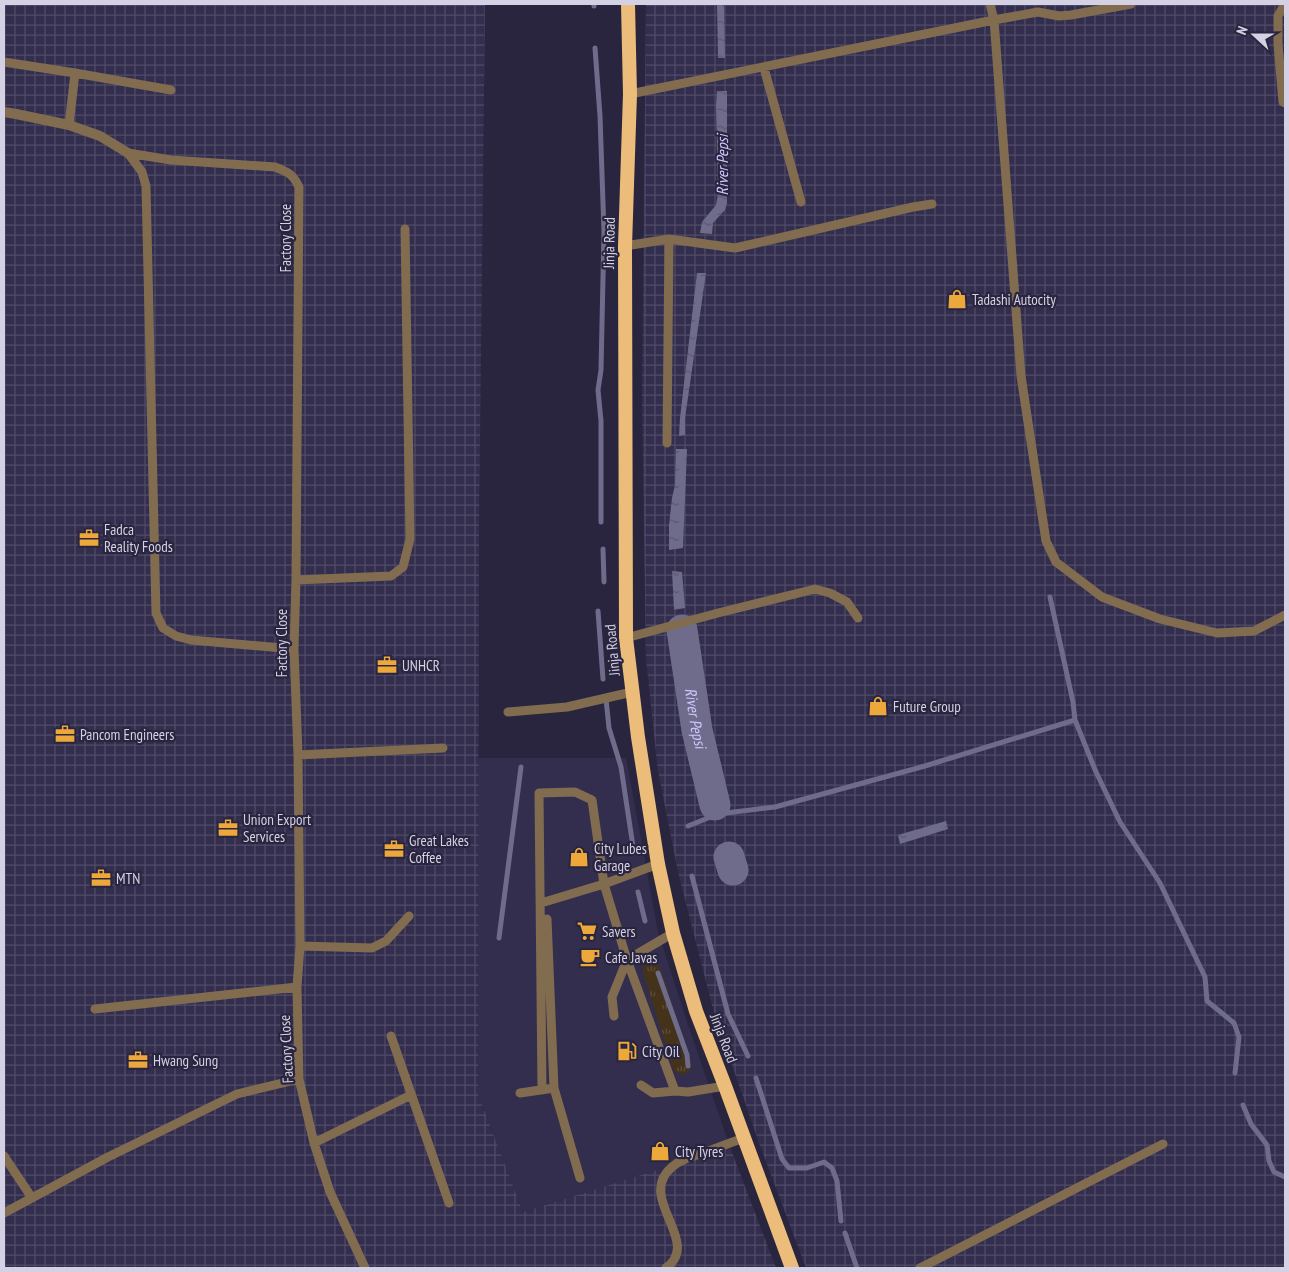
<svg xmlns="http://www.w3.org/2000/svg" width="1289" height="1272" font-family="'PT Sans Narrow',sans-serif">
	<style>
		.built { fill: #332e4e }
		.industrial { fill: url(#industrial-grid) }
		.grass { fill: url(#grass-tufts) }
		.water { fill: url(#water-ripples) }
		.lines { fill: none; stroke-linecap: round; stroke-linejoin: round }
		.stream { stroke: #6f6c8b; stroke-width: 5 }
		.river { stroke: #6f6c8b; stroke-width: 31 }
		.service { stroke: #816c50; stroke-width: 9 }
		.minor { stroke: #816c50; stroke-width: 10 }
		.trunk { stroke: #ecbc7a; stroke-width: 14 }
		.labels { text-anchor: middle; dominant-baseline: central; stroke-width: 4.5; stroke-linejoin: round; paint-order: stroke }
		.street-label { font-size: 15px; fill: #d3d1e3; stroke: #29253f }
		.poi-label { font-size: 15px; fill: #d3d1e3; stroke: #29253f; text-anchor: start }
		.water-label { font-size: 16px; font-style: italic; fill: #ccc5fd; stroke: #29253f }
	</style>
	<defs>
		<pattern id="industrial-grid" width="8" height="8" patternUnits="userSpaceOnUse" patternTransform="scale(1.25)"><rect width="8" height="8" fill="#332e4e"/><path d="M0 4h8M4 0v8" fill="none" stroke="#504b67"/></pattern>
		<pattern id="grass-tufts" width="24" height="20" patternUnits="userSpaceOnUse" patternTransform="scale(1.25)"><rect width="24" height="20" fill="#44321a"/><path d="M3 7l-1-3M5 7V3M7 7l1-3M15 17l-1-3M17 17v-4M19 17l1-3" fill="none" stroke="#5e4f3b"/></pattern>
		<pattern id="water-ripples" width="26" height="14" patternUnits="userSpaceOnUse" patternTransform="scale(1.25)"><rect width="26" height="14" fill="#6f6c8b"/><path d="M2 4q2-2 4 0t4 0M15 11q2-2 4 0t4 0" fill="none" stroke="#59586b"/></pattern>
	</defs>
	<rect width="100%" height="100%" fill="#29253f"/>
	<path class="built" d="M478,758H626L658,932L687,1022L730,1147L523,1212L478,1094Z"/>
	<path class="industrial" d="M4,4H485L479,526L478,1094L523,1212L730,1147L776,1268H4Z
		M646,4H1285V1268H806L759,1143L714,1013L678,872L658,771L646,659L642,397Z"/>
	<path class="grass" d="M648,963H653L660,967L692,1066L688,1072L682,1075L674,1071L643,973V965Z"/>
	<path class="water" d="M717,4H724L725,58H718Z
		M717,91H727V203L725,210L713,223L712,234L700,233L702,222L716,205L718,193L716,105Z
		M697,273H706L685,418V435L679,436L680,418Z
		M676,449H687L683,548L669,550V525L672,498L675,485Z
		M672,571L682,572L685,608L674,610Z
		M682,630L686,631L704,716L691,718L676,632Z
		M703,733L719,804L710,805L694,735Z
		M946,821L948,829L900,844L898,835Z"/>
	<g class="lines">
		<path class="stream" d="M594,6V4
			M595,48L600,116L604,232L601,370L598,390L601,421V522
			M603,549L604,582
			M1050,597L1073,702L1075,720L1096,772L1120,822L1160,883L1205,977L1207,1001L1234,1023L1239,1037L1235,1073
			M598,611L603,679
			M606,699L609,728L621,767L634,853
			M688,826L718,814L775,807L925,766L1075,720
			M692,876L728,1014L748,1056
			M638,892L645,921
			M499,938L521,767
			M658,973L687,1055L688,1066
			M756,1078L782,1159L789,1168H807L824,1162L832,1168L837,1181L841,1221
			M1243,1105L1251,1124L1267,1145L1269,1161L1274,1172L1285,1177
			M845,1233L857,1268"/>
		<g class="river">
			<path id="s1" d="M682,630L697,730L715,805"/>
			<path d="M729,857L733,870"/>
		</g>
		<path class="service" d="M990,4L994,20L1021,376L1046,541L1056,562L1102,597L1160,619L1217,633L1254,631L1285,615
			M1285,4L1278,16V44L1283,102L1285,103
			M4,62L75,73L171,90
			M764,68L801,202
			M630,94L994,20L1038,12L1059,16L1071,15L1131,4
			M69,125L75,73
			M128,153L171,160L275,167C288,172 293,174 299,187L296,580L294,649L298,755L300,946L297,987L299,1079L314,1143L330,1192L365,1268
			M128,153L142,172L146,186L156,613L163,628L176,636L191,640L294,649
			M625,246L669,239L735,248L913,207L932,204
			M667,443L669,239
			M296,580L391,576L403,567L410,539L405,229
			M626,638L718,613L815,589L830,593L847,602L858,618
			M508,712L567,707L632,692
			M298,755L443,748
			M541,903L604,884L627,960L612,997L614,1016
			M547,919L554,1088
			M673,933L627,960L675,1091L688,1092L725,1086
			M300,946L372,948L386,941L409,916
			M95,1009L297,987
			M391,1036L449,1203
			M641,1085L653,1093L675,1091
			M542,1090L539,793L575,792L592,800L604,884L658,864
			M520,1093L554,1088L580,1178
			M314,1143L411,1095
			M4,1156L32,1198
			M4,1213L108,1157L237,1094L299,1079
			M666,1268C703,1241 635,1198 672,1167C680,1160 690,1157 700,1154C715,1149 729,1143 744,1138
			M920,1268L1163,1144"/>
		<path class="minor" d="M4,112L16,114L69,125L100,136L128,153"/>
		<path class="trunk" d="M628,4L630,94L625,246L626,638L638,737L658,864L673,933L696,1011L725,1086L792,1268"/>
	</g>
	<defs>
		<symbol id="shop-bare" viewBox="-9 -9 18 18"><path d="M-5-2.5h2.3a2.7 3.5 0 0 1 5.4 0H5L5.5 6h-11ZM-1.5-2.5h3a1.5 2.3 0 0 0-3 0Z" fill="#eda83c" stroke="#29253f" stroke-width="2.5" paint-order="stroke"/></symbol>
		<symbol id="office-bare" viewBox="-9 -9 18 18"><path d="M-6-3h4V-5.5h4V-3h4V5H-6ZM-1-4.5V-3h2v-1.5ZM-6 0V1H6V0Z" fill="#eda83c" stroke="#29253f" stroke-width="2.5" paint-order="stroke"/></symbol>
		<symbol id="supermarket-bare" viewBox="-9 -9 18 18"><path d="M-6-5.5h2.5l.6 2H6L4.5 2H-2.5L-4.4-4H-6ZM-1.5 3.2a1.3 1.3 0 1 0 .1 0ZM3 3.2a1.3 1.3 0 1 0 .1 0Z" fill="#eda83c" stroke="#29253f" stroke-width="2.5" paint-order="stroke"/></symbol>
		<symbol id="cafe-bare" viewBox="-9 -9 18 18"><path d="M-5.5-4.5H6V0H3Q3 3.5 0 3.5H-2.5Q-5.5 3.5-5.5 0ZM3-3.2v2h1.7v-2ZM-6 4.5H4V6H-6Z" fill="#eda83c" stroke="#29253f" stroke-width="2.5" paint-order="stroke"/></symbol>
		<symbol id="fuel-bare" viewBox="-9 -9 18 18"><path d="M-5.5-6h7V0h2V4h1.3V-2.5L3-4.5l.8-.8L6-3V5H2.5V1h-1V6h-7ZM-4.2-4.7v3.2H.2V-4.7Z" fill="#eda83c" stroke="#29253f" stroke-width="2.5" paint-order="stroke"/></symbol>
	</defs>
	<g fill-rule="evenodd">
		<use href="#shop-bare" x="943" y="285" width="28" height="28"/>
		<use href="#office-bare" x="75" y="524" width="28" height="28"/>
		<use href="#office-bare" x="373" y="651" width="28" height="28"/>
		<use href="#shop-bare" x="864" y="692" width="28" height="28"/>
		<use href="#office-bare" x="51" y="720" width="28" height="28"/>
		<use href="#office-bare" x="214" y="814" width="28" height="28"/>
		<use href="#office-bare" x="380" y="835" width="28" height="28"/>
		<use href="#shop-bare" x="565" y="843" width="28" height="28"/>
		<use href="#office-bare" x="87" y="864" width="28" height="28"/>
		<use href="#supermarket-bare" x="573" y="917" width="28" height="28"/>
		<use href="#cafe-bare" x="576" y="943" width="28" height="28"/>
		<use href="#fuel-bare" x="613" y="1037" width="28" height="28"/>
		<use href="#office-bare" x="124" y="1046" width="28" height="28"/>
		<use href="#shop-bare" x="646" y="1137" width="28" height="28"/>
	</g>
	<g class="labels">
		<g class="street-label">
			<text transform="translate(285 238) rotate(-90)">Factory Close</text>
			<text transform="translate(609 243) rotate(-89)">Jinja Road</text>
			<text transform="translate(281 643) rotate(-90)">Factory Close</text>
			<text transform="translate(612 650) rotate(-95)">Jinja Road</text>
			<text transform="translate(724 1038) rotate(69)">Jinja Road</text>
			<text transform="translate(286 1049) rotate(-93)">Factory Close</text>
		</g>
		<g class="poi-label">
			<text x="972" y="299">Tadashi Autocity</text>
			<text x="104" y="529">Fadca<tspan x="104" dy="17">Reality Foods</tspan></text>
			<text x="402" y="665">UNHCR</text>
			<text x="893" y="706">Future Group</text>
			<text x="80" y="734">Pancom Engineers</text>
			<text x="243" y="819">Union Export<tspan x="243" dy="17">Services</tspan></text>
			<text x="409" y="840">Great Lakes<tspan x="409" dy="17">Coffee</tspan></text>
			<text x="594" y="848">City Lubes<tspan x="594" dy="17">Garage</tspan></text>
			<text x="116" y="878">MTN</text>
			<text x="602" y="931">Savers</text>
			<text x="605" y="957">Cafe Javas</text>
			<text x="642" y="1051">City Oil</text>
			<text x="153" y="1060">Hwang Sung</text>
			<text x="675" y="1151">City Tyres</text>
		</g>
		<g class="water-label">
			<text transform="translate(722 165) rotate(-90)">River Pepsi</text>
			<text stroke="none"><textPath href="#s1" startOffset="89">River Pepsi</textPath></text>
		</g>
	</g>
	<rect width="1289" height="1272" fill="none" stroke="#d3d1e3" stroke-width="10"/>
	<g transform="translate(1254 35) rotate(291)" stroke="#29253f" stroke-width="4" paint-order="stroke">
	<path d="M0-4L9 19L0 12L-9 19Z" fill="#d3d1e3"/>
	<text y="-8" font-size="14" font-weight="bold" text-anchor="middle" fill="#d3d1e3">N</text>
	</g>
</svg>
